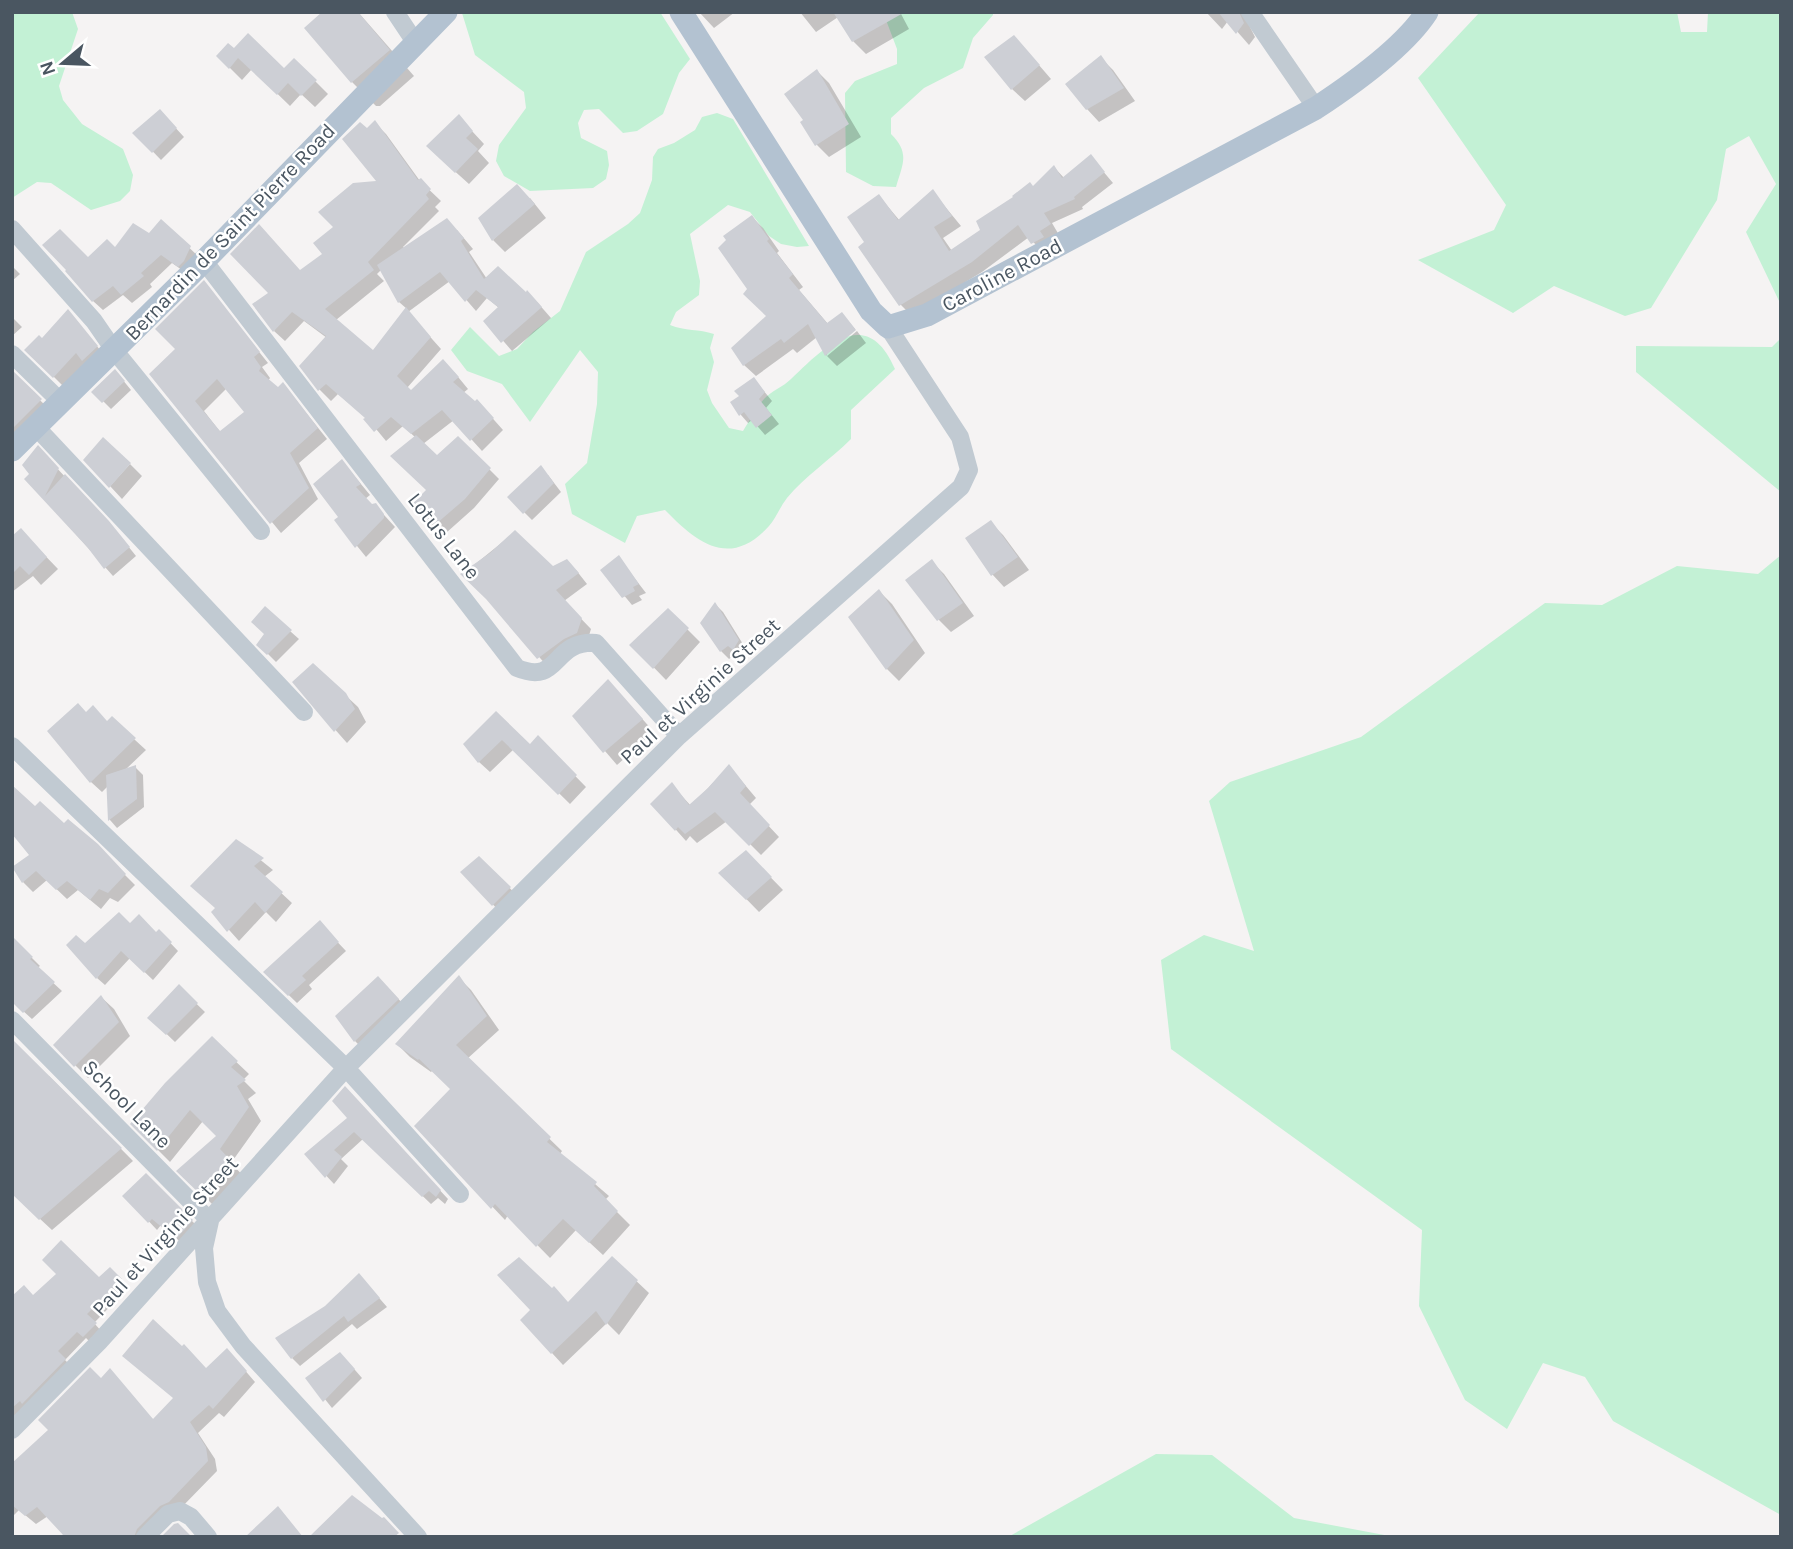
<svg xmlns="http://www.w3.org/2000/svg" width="1793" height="1549" font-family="Karla,sans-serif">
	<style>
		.green { fill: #c3f1d5 }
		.shadow { fill: #0003; fill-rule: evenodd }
		.building { fill: #cdcfd5; fill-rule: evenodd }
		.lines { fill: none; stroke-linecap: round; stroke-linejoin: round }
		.minor { stroke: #c1cad2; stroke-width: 18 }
		.major { stroke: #b3c2d1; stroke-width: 23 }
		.labels { text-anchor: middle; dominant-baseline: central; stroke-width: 5; stroke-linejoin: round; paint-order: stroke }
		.street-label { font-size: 21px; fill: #4a5661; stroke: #fff }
	</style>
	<rect width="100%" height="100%" fill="#f5f3f3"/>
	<path class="green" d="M12,12H72L78,29L59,86L63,100L82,124L123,149L133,175L130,191L120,201L91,210L51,183L37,182L12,198Z
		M660,12L690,59L679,73L663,114L637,131L623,133L599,109L584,110L578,123L581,138L607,151L609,165L606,179L593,188L530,191L504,176L496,161L499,145L526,108L524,92L475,55L462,13Z
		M883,12H993V15L973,38L963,68L924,88L891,118V134C910,153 903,163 896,187L873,186L846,172L845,93L855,81L897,64V49Z
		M1480,12H1677L1681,32H1707L1708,12H1781V305L1746,232L1776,184L1749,136L1726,149L1717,200L1651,308L1625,316L1554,286L1513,313L1418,260L1494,230L1506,205L1418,78Z
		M717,113L733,119L809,246L797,247L781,244L769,236L750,212L728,205L690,234L700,281L699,295L676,312L670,325C685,331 699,329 714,334L710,348L714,362L707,390L712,403L729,428L743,431C750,420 756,408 764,399C771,391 783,387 791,379C825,346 867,304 895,369L851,410V439C830,460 805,476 787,498C780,507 776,518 769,526C730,569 697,543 665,510L637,516L625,543L572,514L565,484L587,463L597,404L598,372L580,350L530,422L502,384L467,371L451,350L470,327L499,356L517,349L533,332L560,311L586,252L628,224L640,213L652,180L653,157L658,149L674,143L695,130L702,117Z
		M1781,338V492L1636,372V346L1772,347Z
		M1781,555V1515L1613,1421L1585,1377L1543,1363L1507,1429L1465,1400L1419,1306L1422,1230L1171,1049L1161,960L1204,935L1254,951L1209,801L1230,782L1361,737L1545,603L1602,605L1677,566L1758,574Z
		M1156,1454L1212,1455L1294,1518L1395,1537H1008Z"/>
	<path class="shadow" d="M325,12H358L414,76L380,106H376L350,80Z
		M699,12H735L714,28Z
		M800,12H844V13L816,32Z
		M900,12L909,29L866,54L853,41L841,23Z
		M1206,12H1248L1250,27L1255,37L1249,45L1228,21L1222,29Z
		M234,50L284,70L294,60L328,94L315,107L301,94L290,106L252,69L242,80L218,56Z
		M1026,50L1051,79L1025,101L1012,89Z
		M1101,58L1113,70L1135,101L1099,122L1087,109Z
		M817,71L829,83L861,137L829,157L817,145Z
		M160,111L184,137L161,160L135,133Z
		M459,117L484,144L478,151L489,163L469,184L440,158Z
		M375,123L386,134L420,181L441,201L435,207L439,211L403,247L405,249L457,230L473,249L469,252L487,279L537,302L551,318L512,351L486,321L499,308L487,298L476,311L450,281L408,312L441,349L407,388L411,392L454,372L468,389L463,393L487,412L503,430L482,451L454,420L423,444L437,457L458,438L499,479L474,508L446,533L436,531L426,521L428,490L416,438L403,426L386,441L367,418L338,394L331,401L320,390L301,366L327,338L304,321L285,341L274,331L301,271L324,255L335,227L380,182L367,130ZM381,270L399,302L407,309L373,352L336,320L384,281L377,274Z
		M1091,157L1113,183L1082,207L1083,209L1052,223L1059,235L1043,253L1029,237L982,272L911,315L901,305L860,247L867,242L879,196L900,221L933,192L961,226L943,238L952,251L982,231L1034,188L1054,167L1065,179Z
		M530,198L546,218L505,252L493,240Z
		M752,217L763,228L779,251L777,253L803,287L799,290L828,324L842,314L855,329L827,352V356L817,337L797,353L793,349L756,376L744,365L768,316L749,289Z
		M161,221L199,257L189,275L172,263L150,284L152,287L132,303L123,295L103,310L93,301L88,259L149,236Z
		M12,266L20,274L12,281Z
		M204,283L268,363L262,367L270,378L268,381L278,389L283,384L327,439L299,463L318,499L281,533L151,375L178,349ZM227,388L247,412L221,433L204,411Z
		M68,312L107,358L64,387L27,350L42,341Z
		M12,317L22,327L12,336Z
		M857,331L866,343L837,366L827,356Z
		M12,373L48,408L12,443Z
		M122,379L131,390L111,409L94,392Z
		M754,379L772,401L766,408L779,424L765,435L752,420L748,423L741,415L742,396Z
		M38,448L116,531L136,556L113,576L27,479L31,475Z
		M342,461L370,495L365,499L372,506L375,505L395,527L366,557L336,520L340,517Z
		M130,464L142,476L122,499L110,486Z
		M548,475L561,492L532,520L509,497Z
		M990,522L1003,535L1029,570L1004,587L992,574Z
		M515,532L553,568L576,570L587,584L564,601L591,629L587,642L548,667L488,599L463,574Z
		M12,538L32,542L58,569L41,585L33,576L12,592Z
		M619,558L646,593L639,596L642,600L632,605L603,570Z
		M932,562L944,574L974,616L951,632L939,620Z
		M879,591L892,604L925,653L899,681L887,669L850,617Z
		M716,605L723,612L746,649L742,656L737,653L729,659L721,651Z
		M265,609L299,639L276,662L259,645L266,635Z
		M668,610L700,642L666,680L632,645Z
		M294,683L344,694L358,707L366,722L347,743Z
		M620,694L654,732L617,765L575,716Z
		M496,713L530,746L538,738L586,787L570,804L514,749L490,772L479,762L465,744Z
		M87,714L108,723L112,719L146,750L124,771L135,767L143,775L144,807L117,828L110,820L108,786L102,792L91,782Z
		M729,766L756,798L749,805L779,837L761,855L727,821L697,843L690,836L686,841L653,804L672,785L691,806Z
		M35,808L96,846L135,885L118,902L110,898L101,909L78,890L67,899L47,880L33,892L23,882L31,855Z
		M237,841L273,870L264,877L292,903L276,922L266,912L239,941L213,912L217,909Z
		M746,852L783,890L759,912L721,873Z
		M479,859L518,896L501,913L463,873Z
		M130,925L156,934L159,931L178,951L153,980L130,958L105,985L97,978Z
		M327,931L346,951L309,985L312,989L297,1003L265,972Z
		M18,944L40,966L37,968L62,991L32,1019L12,1001Z
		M378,978L411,1012L367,1053L355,1041Z
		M459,978L471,990L499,1030L467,1059L562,1151L560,1154L609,1196L605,1200L630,1225L603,1255L576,1230L550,1258L508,1215L505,1220L416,1126L452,1089L433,1070L431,1072L410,1057L397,1044Z
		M179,987L205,1012L175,1042L150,1018Z
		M101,997L114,1009L130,1036L88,1078L55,1045Z
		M212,1039L249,1074L243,1080L256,1093L248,1099L261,1121L231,1163L248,1181L218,1210L179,1171L219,1136L203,1121L170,1162L132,1124Z
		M49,1076L133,1161L52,1230L12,1193Z
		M353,1097L448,1199L445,1204L438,1198L431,1204L363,1139L341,1159L348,1166L334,1184L306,1154L350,1118Z
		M146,1175L200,1229L185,1246L161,1225L157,1230L125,1196Z
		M612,1258L649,1293L619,1335L607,1323L563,1365L552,1353L533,1310L569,1304Z
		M110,1269L128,1288L94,1323L103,1333L92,1344L86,1338L65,1360L73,1368L12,1424V1301L99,1280Z
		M367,1284L387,1307L357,1329L352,1324L300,1366L292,1358Z
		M236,1360L255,1382L224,1417L219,1413L198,1433L215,1459L217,1471L178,1511L143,1537H61L64,1533L48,1516L36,1524L19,1510L12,1517V1465L101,1380L154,1420L206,1370Z
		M348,1362L362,1378L332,1408L308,1378Z"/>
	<path class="building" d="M322,12H358L390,50L351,83L304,28Z
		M833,12H905L852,42Z
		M1218,12H1239L1244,23L1236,34Z
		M248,33L284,68L294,58L317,80L301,96L288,83L277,95L238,58L229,69L216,56L228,43L234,48Z
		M1014,35L1040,65L1011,90L984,57Z
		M1101,55L1124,88L1086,110L1065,84Z
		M817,69L849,124L815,146L800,122L803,120L784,94Z
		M160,109L177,128L152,153L132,133Z
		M459,114L473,131L466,138L478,149L455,173L426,146Z
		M375,120L418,180L421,178L431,189L426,195L429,199L368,262L374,270L325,309L373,350L406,307L431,337L397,376L411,390L443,359L459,377L453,382L475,401L477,399L494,418L470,441L442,410L411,434L391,417L374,432L363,419L365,418L326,384L318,391L299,366L326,336L292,312L273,332L252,304L268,293L230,254L259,224L300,270L322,254L313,243L333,227L318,212L353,183L376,181L342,139L360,122L367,128Z
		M1091,154L1105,172L1074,197L1075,199L1044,213L1051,224L1040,231L1044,237L1031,244L1018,225L972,262L899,306L858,247L864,242L847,217L879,194L898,220L933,189L952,216L934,227L949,251L980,230L976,221L1013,197L1012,196L1030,182L1033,186L1054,165L1062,178Z
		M517,184L535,204L492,241L478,218Z
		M752,215L769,239L767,241L793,274L789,278L827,323L842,312L856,330L825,356L808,324L784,343L781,339L743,366L731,348L766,316L743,294L747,289L718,248L726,240L723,236Z
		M447,218L464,238L461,241L484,279L498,266L526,292L527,290L542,307L501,343L483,321L498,307L476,290L465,302L440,272L398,303L377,265Z
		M161,219L191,246L184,261L178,267L161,255L141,273L144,276L121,295L113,286L92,302L65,271L66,270L42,245L60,229L88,257L107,239L115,247L133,223L149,233Z
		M204,280L260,352L254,357L261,367L259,371L278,387L283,382L318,428L290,453L309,488L270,524L149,374L175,349L155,329ZM217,379L244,412L220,431L195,401Z
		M68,309L98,346L82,361L76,353L53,378L24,350L39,335L42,338Z
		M115,369L125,381L102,403L91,392Z
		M12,370L42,399L12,429Z
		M754,377L765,392L759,399L772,415L756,428L744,412L739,416L730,402L739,396L734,391Z
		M416,435L437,455L458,436L491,468L465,499L436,524L425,523L411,505L426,490L390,456Z
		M103,437L131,463L109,488L83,460Z
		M38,445L59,468L45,496L65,474L109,521L130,547L104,569L88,548L24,479L29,474L22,465Z
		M342,459L361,484L356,487L372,504L376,503L384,514V518L355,548L334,520L338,517L313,484Z
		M541,465L554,483L523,514L507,497Z
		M991,520L1018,557L991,576L965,538Z
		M21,528L47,557L29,575L20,566L12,574V536Z
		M515,530L553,566L567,559L579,573L556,590L582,618L577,633L564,639L537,659L486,599L460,574L490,553Z
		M619,555L639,584L633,587L635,591L622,598L600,570Z
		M932,559L963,603L937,621L905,580Z
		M879,589L914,640L886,670L848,617Z
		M715,602L739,640L733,650L728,646L720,652L700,623Z
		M265,606L292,630L267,655L256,645L264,634L251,622Z
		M668,608L689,628L653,669L629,645Z
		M313,663L346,693L355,709L334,732L292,682Z
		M608,679L643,719L603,753L572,716Z
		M78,703L86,712L93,705L107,721L112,716L136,738L90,783L47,731Z
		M496,711L530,744L538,735L577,775L558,795L502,740L478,763L463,744Z
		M729,764L746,786L740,793L770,825L749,846L715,812L685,834L678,827L675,831L650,804L672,782L689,805L708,788Z
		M136,765L137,799L108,821L106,775Z
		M12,785L35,806L40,801L64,823L68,819L98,844L126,874L108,893L99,889L90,900L67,881L56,890L36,871L22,883L12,867L29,855L12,834Z
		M236,839L264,858L254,866L283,892L265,913L255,902L227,932L211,912L215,908L190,886Z
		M746,850L772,877L746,900L718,873Z
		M479,856L511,887L492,906L460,872Z
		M119,912L130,923L139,914L156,932L159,929L172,942L144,973L121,951L96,979L66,945L76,935L85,943Z
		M320,920L339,942L302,976L306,980L288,996L263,972Z
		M12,936L33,957L30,959L55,982L23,1013L12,1002Z
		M459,975L487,1016L456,1045L551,1137L547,1142L597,1182L594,1186L618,1211L589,1243L563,1219L536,1247L495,1204L491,1209L414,1126L450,1089L419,1059L418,1060L395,1044Z
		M378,976L399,999L354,1042L335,1016Z
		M179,984L198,1003L166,1035L147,1018Z
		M101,995L119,1022L74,1067L53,1045Z
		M212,1036L238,1061L231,1067L246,1080L237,1086L249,1107L220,1149L237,1167L205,1199L176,1171L216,1136L190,1110L157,1151L130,1124L165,1083Z
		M12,1039L122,1148L39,1220L12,1194Z
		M345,1086L441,1190L436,1197L429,1191L422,1197L354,1132L334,1150L342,1157L325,1178L304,1154L347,1118L332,1101Z
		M146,1173L193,1220L176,1239L152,1219L148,1223L122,1196Z
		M61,1240L99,1277L110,1267L122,1279L87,1314L97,1323L83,1337L77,1332L58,1351L66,1359L22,1404L20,1401L12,1408V1296L24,1285L33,1295L56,1274L42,1260Z
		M612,1256L638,1280L606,1325L596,1311L551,1354L520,1320L530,1310L497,1275L519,1257L552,1288L554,1286L568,1302Z
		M359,1273L380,1298L348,1322L344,1316L291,1359L275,1338L325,1306Z
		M153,1319L182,1346L184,1344L206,1368L227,1348L247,1371L213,1409L209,1405L190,1422L206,1447L208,1461L169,1502L160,1506L137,1529L134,1537H65L37,1507L25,1516L12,1505V1463L48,1430L38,1420L90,1367L101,1378L110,1368L153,1419L173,1398L122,1356Z
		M340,1352L355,1369L323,1402L305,1378Z
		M352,1495L382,1518L384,1517L399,1533L394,1537H309Z
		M278,1506L303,1537H245Z
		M178,1523L192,1537H161L174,1524Z"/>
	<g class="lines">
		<path class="minor" d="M395,12L415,42
			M1250,12L1316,108
			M12,229L94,321L114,350L261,531
			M204,261L517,668C561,686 551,640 596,643L679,736
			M12,354L61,402
			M36,427L304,712
			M12,746L346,1068L679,736L961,487L969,470L960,437L888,327
			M12,1020L210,1221L204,1248L207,1282L217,1311L243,1346L418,1537
			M12,1430L99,1342L346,1068L460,1194
			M145,1537L168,1514L180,1511L191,1517L208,1537"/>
		<path class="major" d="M681,12L871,311L888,327L927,315L1316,108C1351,85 1405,46 1427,12
			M12,450L204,261L446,12"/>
	</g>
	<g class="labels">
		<g class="street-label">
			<text transform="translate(230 232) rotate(-46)">Bernardin de Saint Pierre Road</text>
			<text transform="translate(1002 275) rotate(-28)">Caroline Road</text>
			<text transform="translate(444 536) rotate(52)">Lotus Lane</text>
			<text transform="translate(700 691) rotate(-42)">Paul et Virginie Street</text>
			<text transform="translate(127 1104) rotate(45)">School Lane</text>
			<text transform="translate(165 1236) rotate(-48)">Paul et Virginie Street</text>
		</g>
	</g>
	<rect width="1793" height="1549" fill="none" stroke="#4a5661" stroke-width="28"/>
	<g transform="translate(63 63) rotate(251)" stroke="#ffffff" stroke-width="5" paint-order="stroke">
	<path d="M0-5L12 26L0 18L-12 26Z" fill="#4a5661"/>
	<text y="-10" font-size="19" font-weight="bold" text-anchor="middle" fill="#4a5661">N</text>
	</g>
</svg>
